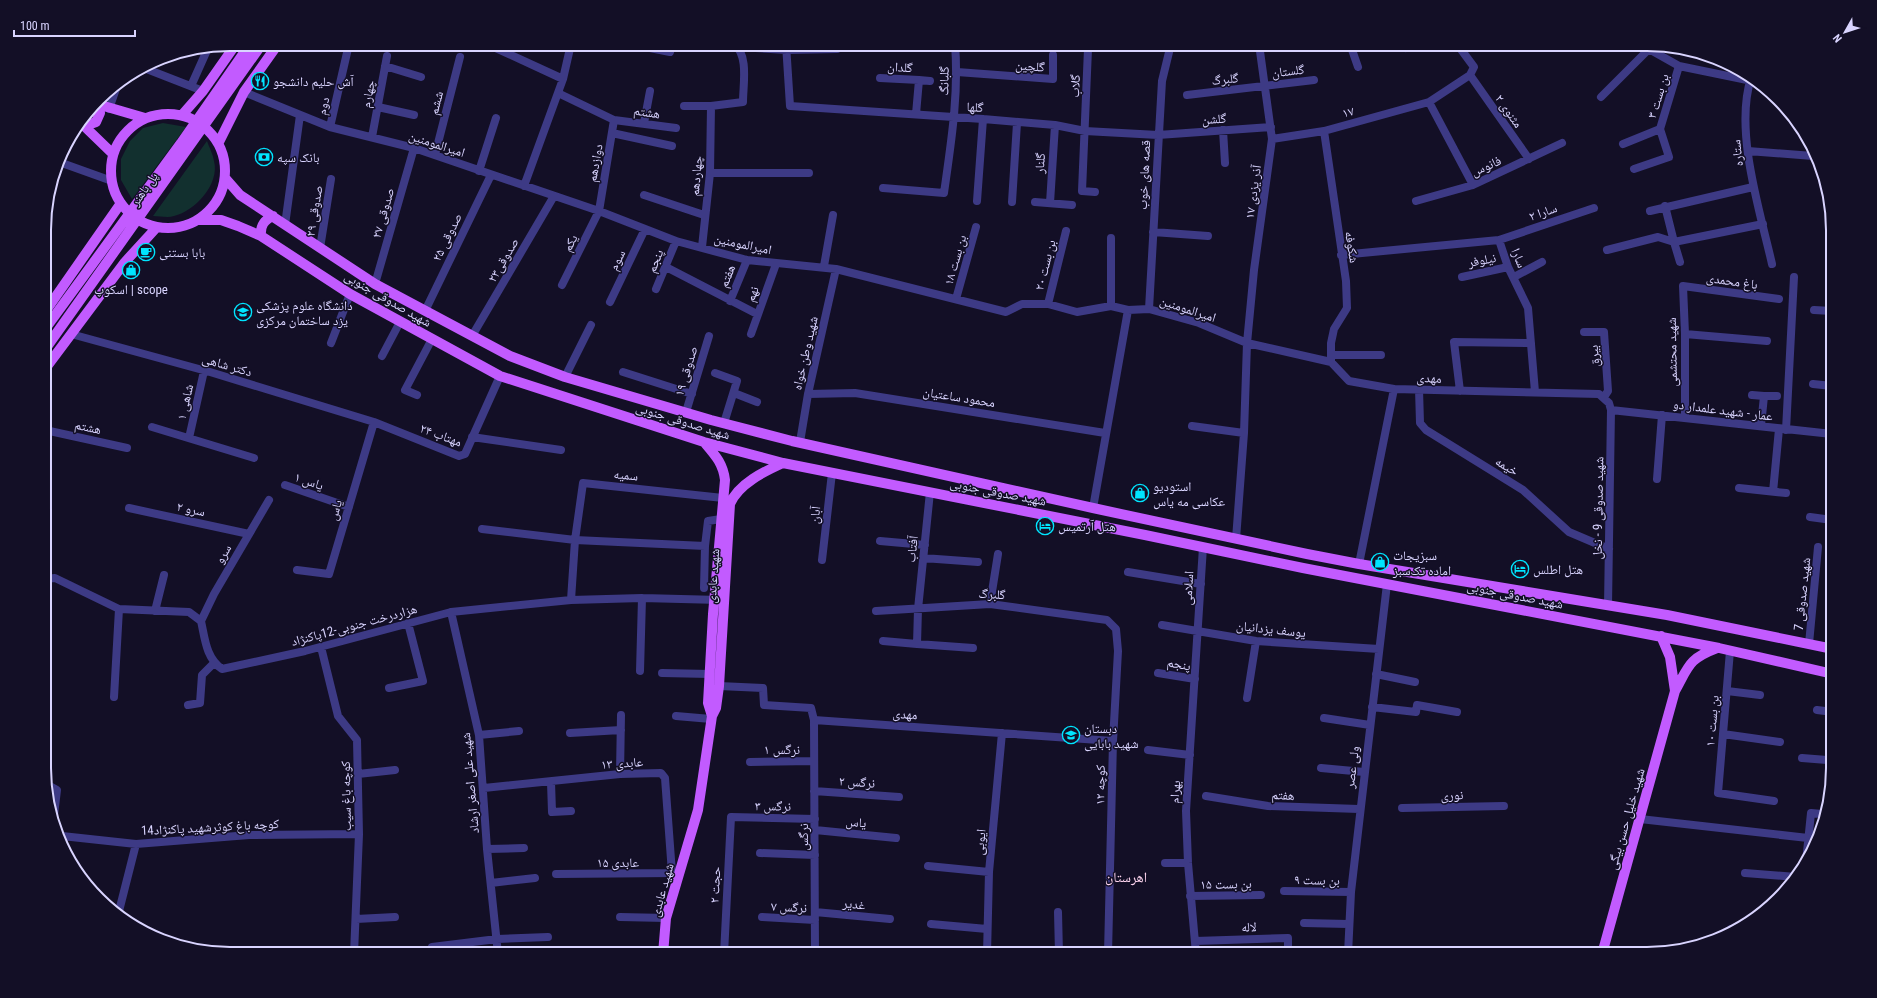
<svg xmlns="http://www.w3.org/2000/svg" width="1877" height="998" font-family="'Roboto Condensed','Noto Naskh Arabic',sans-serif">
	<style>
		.green { fill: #12302f }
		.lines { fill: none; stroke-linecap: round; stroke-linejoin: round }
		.minor { stroke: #3d3a85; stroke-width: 8 }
		.major { stroke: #c25bff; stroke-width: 10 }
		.major-bridge { stroke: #c25bff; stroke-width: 10 }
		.labels { text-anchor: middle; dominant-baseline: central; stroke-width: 3; stroke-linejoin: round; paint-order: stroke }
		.street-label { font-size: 13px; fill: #d9d4ff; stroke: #130f26 }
		.poi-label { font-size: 13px; fill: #d9d4ff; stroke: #130f26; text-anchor: start }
		.neighbourhood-label { font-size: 14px; fill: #ffd6f0; stroke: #130f26 }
		.rim { fill: none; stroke: #d9d4ff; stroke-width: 2 }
	</style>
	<rect width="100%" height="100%" fill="#130f26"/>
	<path class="green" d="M163,123L186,127L132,199L121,180V159L130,141L143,128Z
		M207,141C209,147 213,154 214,161C220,184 195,211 174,216C168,218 160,216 153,216Z"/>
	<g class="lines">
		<path class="minor" d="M487,44L563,79
			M630,44L670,52L672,44
			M786,44L790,106L983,119L1055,125L1085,131L1158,135L1271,127
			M1085,44L1088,49L1082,191L1095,192
			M1350,44L1358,67
			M1457,44L1474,67L1470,75
			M1640,44L1679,66L1757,82
			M738,47L787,50L837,49
			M1406,48L1411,44
			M385,66L421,77
			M144,68L203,91
			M957,72L1053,79V55
			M1470,75L1429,102L1473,185
			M1470,75L1529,159
			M880,78L919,80L916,114
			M1751,78C1734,131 1760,211 1772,264
			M919,80L930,81
			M191,86L208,48
			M244,92L330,127L414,148L599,211L676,241L747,260L836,269L1006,312L1022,304H1048L1077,312L1111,306L1128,310L1149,309L1199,323L1247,343L1331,362L1349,381L1394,389L1599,394L1609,403L1611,410L1608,606
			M558,93L614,120L676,128
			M1187,95L1314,80
			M1601,97L1649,49
			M684,106H711L743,102C743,85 749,55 734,44
			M378,107L414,115
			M109,109L118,83
			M644,123L650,91
			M330,127L349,44
			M1223,130L1225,163
			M1324,131L1346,281L1347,308L1334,329L1331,343V362
			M612,133L672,146
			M372,137L387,56
			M1272,139L1324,131L1429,102
			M1623,144L1660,129
			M1748,151L1813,156
			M435,155L460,57
			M59,162L112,181
			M1634,169L1669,157L1660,129L1679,66
			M479,171L496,118
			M710,173H809
			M524,186L563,79L571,44
			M883,188L944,193C951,143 959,95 955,44
			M644,195L704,215
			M977,201L983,119
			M1416,201L1473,185L1562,143
			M1012,202L1017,123
			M1035,202L1072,205
			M1050,203L1055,125
			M1665,206L1674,242L1763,224
			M1650,211L1753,187
			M285,225L300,115
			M1153,232L1208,236
			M1111,238V306
			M1499,240L1594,208
			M702,247L710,173L711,106
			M320,248L331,179
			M1607,250L1658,237L1674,242L1680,262
			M1341,255L1499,240L1508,267L1528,308L1535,392
			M824,266L833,215
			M666,267L757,314
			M1462,277L1508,267
			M1514,277L1542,262
			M375,284L414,148
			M562,285L599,211L614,120
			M656,289L676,241
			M956,299L976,227
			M730,301L747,260
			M610,302L645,229
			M1048,304L1066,231
			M1149,309L1162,81L1171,44
			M1814,310L1832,311
			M425,311L491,175
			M1584,332H1604L1608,391L1604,397
			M71,334L210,372L374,422L459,456L465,454L500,376
			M751,334L776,264
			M1685,334L1767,341
			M472,336L554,196
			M331,343L350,294
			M1331,355H1381
			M382,356L400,322
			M623,372L692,394
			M715,373L737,381L724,423
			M565,377L591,325
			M1813,384L1832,386
			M1419,389L1420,423L1426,430L1523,490L1569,532L1609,549
			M1460,391L1454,342L1531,343
			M734,393L757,402
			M808,394L855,393L1105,433
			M417,395L405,390L432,339
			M1752,395L1764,396L1761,426
			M1764,396H1777
			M1611,410L1832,434
			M686,412L709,336
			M1685,418V334L1683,286L1779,299
			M1192,426L1244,433
			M152,427L254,458
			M45,430L127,448
			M1786,430L1794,277
			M472,437L561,450
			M189,438L204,371
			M800,442L808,394L836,269
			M1657,479L1662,415
			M285,485L349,507
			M1739,488L1786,493
			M1773,492L1779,429
			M129,508L249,534
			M1093,508L1128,310
			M1810,517L1832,520
			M482,529L575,540L583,483L723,498
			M1236,539L1244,433L1247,343L1254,270L1272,139L1259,44
			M880,541L925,545
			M923,558L978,562
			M822,560L832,473
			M1359,564L1394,389
			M297,570L329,574L374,422
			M1128,572L1201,584
			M45,579L55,578L119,609L189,612L201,621C205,639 206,658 222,669L305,651L451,612L571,600L642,598L720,600
			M704,588L705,546
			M571,600L575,540L705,546L708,521L721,519
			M990,604L998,554
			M155,611L164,575
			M876,611L990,604L1107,620L1116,629L1118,651L1113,741L1108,954
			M451,612L479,735L487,849L498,954
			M201,621L214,594L269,500
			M1162,625L1256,641L1379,649
			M883,641L917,644L918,609L930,492
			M917,644L973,648
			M1809,644L1818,547
			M321,647L338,716L357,740L359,834L354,954
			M1730,651L1718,793L1774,801
			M640,671L642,598
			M662,673L710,674
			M1158,673L1195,679
			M1376,674L1415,682
			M719,686L763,688L764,705L811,708L814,720L815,954
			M389,688L423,681L408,623
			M1727,691L1760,695
			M114,697L119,609
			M1247,698L1256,641
			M188,705L200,703L202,675L214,663
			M1372,707L1416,712L1417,705L1457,712
			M1817,710L1833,712
			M676,716L711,719
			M1324,718L1370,725
			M814,720L1113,741
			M570,733L621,730
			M1723,734L1780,742
			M479,735L519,731
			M1148,750L1190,755
			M1802,758L1827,760L1833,762
			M750,762L814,761
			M1321,768L1364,772
			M358,774L395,770
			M620,774L621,715
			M551,782L552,812L571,811
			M46,784L57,790L54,815
			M484,788L620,774L661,773L665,778L672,873
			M814,791L899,797
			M1206,796L1268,806L1359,809
			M1402,808L1504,806
			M1640,819L1808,838
			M815,830L896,838
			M62,836L136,844L249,835L359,834
			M487,849L524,848
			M760,853L815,855
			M1806,862L1811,813L1822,814
			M1165,863H1188
			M928,866L989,872
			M1745,873L1796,877
			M556,874L675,873
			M491,883L535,878
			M1284,891L1351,892
			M1190,896L1261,895
			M815,912L890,919
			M1058,912L1059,954
			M118,915L136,844
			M620,917L666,918
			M762,917L815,920
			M356,919L395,917
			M1304,923L1348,924
			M931,924L987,929
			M1731,929L1736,930
			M1195,941L1288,938V954
			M432,947L497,939L548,937
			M724,954L731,817L815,819
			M987,954L989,872L1002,733
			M1161,954V950
			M1196,954L1188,863L1186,811L1203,547
			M1348,954L1351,892L1387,584"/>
		<path class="major" d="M97,104L145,118
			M111 171a57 57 0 1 1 114 0a57 57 0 1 1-114 0Z
			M182,115L203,91L236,44
			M82,124L113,154
			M85,126L96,122L100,113L99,105
			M219,142L244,92L278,44
			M226,179L240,195L375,284L510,356L565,377L711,420L792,441L1093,508L1307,554L1359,564L1667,615L1833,649
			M199,220H221L238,226L261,236L350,294L500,376L704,442L783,463L1145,535L1303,568L1719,648L1833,674
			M261,236C260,226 264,220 273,216
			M45,312L121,203
			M45,369L125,262L157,227
			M704,442C715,455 723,463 725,480L713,614L708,703L712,716
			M1661,636L1670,657L1675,691C1689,666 1688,659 1717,648
			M663,954L666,918L698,810L712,716L716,708L719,686L730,504C738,484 765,471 783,463
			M1602,954L1675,691"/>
		<path class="major-bridge" d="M45,329L181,143L250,44
			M46,348L262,44"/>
	</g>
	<defs>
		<symbol id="restaurant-ring" viewBox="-11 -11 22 22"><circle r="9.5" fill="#130f26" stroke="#00e5ff" stroke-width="1.5"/><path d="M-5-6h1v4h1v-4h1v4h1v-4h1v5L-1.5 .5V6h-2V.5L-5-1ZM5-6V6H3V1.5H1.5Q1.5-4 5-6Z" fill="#00e5ff"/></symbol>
		<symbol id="bank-ring" viewBox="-11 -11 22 22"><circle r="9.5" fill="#130f26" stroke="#00e5ff" stroke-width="1.5"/><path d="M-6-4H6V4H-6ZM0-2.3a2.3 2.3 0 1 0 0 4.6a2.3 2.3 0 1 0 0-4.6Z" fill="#00e5ff"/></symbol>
		<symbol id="cafe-ring" viewBox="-11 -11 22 22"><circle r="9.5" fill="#130f26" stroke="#00e5ff" stroke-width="1.5"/><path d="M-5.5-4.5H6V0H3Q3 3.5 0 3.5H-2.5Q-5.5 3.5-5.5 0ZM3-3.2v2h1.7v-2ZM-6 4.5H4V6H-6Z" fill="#00e5ff"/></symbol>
		<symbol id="shop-ring" viewBox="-11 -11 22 22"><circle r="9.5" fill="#130f26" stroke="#00e5ff" stroke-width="1.5"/><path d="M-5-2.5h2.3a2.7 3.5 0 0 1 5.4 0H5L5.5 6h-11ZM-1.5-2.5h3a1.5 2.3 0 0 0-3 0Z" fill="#00e5ff"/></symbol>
		<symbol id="university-ring" viewBox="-11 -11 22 22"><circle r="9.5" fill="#130f26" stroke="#00e5ff" stroke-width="1.5"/><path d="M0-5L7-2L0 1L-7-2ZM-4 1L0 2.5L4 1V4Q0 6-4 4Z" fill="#00e5ff"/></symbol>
		<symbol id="hotel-ring" viewBox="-11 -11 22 22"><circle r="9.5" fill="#130f26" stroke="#00e5ff" stroke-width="1.5"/><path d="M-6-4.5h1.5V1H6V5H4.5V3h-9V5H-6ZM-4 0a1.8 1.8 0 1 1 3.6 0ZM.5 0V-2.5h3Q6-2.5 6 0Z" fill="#00e5ff"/></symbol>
		<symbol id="school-ring" viewBox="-11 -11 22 22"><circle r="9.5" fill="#130f26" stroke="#00e5ff" stroke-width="1.5"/><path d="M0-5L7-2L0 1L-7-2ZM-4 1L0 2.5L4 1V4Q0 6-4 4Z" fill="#00e5ff"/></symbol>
	</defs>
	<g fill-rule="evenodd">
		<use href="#restaurant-ring" x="250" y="71" width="20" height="20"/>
		<use href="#bank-ring" x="254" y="147" width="20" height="20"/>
		<use href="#cafe-ring" x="136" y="242" width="20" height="20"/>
		<use href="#shop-ring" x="121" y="260" width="20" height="20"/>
		<use href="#university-ring" x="233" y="302" width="20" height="20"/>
		<use href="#shop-ring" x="1130" y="483" width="20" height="20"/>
		<use href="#hotel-ring" x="1035" y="516" width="20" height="20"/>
		<use href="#shop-ring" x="1370" y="552" width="20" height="20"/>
		<use href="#hotel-ring" x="1510" y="559" width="20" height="20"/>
		<use href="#school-ring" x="1061" y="725" width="20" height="20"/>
	</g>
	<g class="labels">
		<g class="street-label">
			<text transform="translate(1030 66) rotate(5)">گلچین</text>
			<text transform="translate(900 67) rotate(3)">گلدان</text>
			<text transform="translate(1288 71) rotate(-7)">گلستان</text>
			<text transform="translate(1225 79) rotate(-6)">گلبرگ</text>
			<text transform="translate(944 81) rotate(-89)">گلبانگ</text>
			<text transform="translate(1075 86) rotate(-88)">گلاب</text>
			<text transform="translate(368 94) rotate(-80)">چهارم</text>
			<text transform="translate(1658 96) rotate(-73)">بن بست ۳</text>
			<text transform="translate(436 103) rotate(-76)">ششم</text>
			<text transform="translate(323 106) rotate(-77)">دوم</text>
			<text transform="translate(975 107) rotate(4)">گلها</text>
			<text transform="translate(1509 111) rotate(55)">مثنوی ۲</text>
			<text transform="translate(647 112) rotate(8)">هشتم</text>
			<text transform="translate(1348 112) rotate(-15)">۱۷</text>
			<text transform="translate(1214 119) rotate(-4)">گلشن</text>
			<text transform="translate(437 144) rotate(18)">امیرالمومنین</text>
			<text transform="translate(1737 153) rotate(-96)">ستاره</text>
			<text transform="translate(595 163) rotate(-80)">دوازدهم</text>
			<text transform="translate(1040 163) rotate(-86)">گلنار</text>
			<text transform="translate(1486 166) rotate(-24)">فانوس</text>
			<text transform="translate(1144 175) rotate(-87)">قصه های خوب</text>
			<text transform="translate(696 176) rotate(-85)">چهاردهم</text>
			<text transform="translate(144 189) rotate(-55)">پل باهنر</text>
			<text transform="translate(1253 192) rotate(-82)">آذر یزدی ۱۷</text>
			<text transform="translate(314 211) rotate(-81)">صدوقی ۲۹</text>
			<text transform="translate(1543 212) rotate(-19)">سارا ۲</text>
			<text transform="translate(383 213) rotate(-74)">صدوقی ۲۷</text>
			<text transform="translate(447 237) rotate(-64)">صدوقی ۲۵</text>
			<text transform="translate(570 243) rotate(-64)">یکم</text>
			<text transform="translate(743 244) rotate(12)">امیرالمومنین</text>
			<text transform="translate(1352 247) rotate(81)">شکوفه</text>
			<text transform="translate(1519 258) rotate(68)">سارا</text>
			<text transform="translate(503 260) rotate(-60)">صدوقی۲۳</text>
			<text transform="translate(617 260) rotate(-64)">سوم</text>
			<text transform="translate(955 260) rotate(-74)">بن بست ۱۸</text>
			<text transform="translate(1482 260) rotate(-11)">نیلوفر</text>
			<text transform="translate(655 261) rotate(-68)">پنجم</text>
			<text transform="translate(1045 265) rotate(-76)">بن بست ۲۰</text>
			<text transform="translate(727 276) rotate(-68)">هفتم</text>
			<text transform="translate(1732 281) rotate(8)">باغ محمدی</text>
			<text transform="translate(752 294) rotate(-69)">نهم</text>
			<text transform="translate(388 299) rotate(30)">شهید صدوقی جنوبی</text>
			<text transform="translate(1188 309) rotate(18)">امیرالمومنین</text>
			<text transform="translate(1672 352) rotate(-91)">شهید محتشمی</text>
			<text transform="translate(805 353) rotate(-77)">شهید وطن خواه</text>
			<text transform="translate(1594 356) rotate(-94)">بیرق</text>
			<text transform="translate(227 365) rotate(16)">دکتر شاهی</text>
			<text transform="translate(686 371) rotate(-73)">صدوقی ۱۹</text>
			<text transform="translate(1429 378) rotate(2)">مهدی</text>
			<text transform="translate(959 397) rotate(9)">محمود ساعتیان</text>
			<text transform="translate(185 402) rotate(-77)">شاهی ۱</text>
			<text transform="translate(1723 410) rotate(7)">عمار - شهید علمدار دو</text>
			<text transform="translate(683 421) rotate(17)">شهید صدوقی جنوبی</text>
			<text transform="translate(88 427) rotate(12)">هشتم</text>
			<text transform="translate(441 435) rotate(20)">مهتاب ۲۴</text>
			<text transform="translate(1507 466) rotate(31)">خیمه</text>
			<text transform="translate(626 475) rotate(6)">سمیه</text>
			<text transform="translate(309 481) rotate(19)">یاس ۱</text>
			<text transform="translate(998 492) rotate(11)">شهید صدوقی جنوبی</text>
			<text transform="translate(1598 508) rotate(-89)">شهید صدوقی 9 - نخل</text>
			<text transform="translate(191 509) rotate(12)">سرو ۲</text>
			<text transform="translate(335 510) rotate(-74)">یاس</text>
			<text transform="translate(815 515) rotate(-84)">آبان</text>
			<text transform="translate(912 549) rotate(-84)">آفتاب</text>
			<text transform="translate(223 554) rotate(-60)">سرو</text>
			<text transform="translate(713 576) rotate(-86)">شهید عابدی</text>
			<text transform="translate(1188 588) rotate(-87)">اسلامی</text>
			<text transform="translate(992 594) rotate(3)">گلبرگ</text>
			<text transform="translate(1802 594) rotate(-84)">شهید صدوقی 7</text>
			<text transform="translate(1515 595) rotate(11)">شهید صدوقی جنوبی</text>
			<text transform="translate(354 625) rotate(-15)">هزاردرخت جنوبی-12پاکنژاد</text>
			<text transform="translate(1271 629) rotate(6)">یوسف یزدانیان</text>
			<text transform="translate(1179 664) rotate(10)">پنجم</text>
			<text transform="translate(905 714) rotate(4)">مهدی</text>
			<text transform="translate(1712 721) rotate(-85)">بن بست ۱۰</text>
			<text x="782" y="749">نرگس ۱</text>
			<text transform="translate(622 763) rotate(-4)">عابدی ۱۳</text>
			<text transform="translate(1352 767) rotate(-83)">ولی عصر</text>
			<text transform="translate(857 782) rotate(4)">نرگس ۲</text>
			<text transform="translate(470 783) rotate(-95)">شهید علی اصغر ارشاد</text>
			<text transform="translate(1100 785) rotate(-89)">کوچه ۱۲</text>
			<text transform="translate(1175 792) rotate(-86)">بهرام</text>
			<text transform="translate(1283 795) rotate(2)">هفتم</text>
			<text transform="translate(1452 795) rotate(-2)">نوری</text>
			<text transform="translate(346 796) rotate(-91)">کوچه باغ سیب</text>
			<text transform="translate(773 806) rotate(1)">نرگس ۳</text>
			<text transform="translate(1626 819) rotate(-74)">شهید خلیل حسن بیگی</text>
			<text transform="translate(856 822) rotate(6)">یاس</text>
			<text transform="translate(210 827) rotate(-3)">کوچه باغ کوثرشهید پاکنژاد14</text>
			<text transform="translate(803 837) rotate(-90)">نرگس</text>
			<text transform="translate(980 842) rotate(-85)">ایوبی</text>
			<text x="618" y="862">عابدی ۱۵</text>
			<text transform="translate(1317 880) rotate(1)">بن بست ۹</text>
			<text transform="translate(1226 884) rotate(-1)">بن بست ۱۵</text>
			<text transform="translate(715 885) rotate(-87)">حجت ۲</text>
			<text transform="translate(662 890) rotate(-74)">شهید عابدی</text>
			<text transform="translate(854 904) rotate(6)">غدیر</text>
			<text transform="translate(789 907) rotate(3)">نرگس ۷</text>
			<text transform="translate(1249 927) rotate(-2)">لاله</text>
		</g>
		<g class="poi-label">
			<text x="273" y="81">آش حلیم دانشجو</text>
			<text x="277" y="157">بانک سپه</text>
			<text x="159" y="252">بابا بستنی</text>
			<text x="131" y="289" text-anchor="middle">اسکوپ | scope</text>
			<text x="256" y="305">دانشگاه علوم پزشکی<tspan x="256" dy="15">یزد ساختمان مرکزی</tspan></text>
			<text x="1153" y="486">استودیو<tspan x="1153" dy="15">عکاسی مه یاس</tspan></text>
			<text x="1058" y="526">هتل آرتمیس</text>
			<text x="1393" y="555">سبزیجات<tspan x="1393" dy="15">اماده تک‌سبز</tspan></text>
			<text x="1533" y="569">هتل اطلس</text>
			<text x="1084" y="728">دبستان<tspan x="1084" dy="15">شهید بابایی</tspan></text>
		</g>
		<g class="neighbourhood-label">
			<text x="1126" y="877">اهرستان</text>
		</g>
	</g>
	<path d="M0 0H1877V998H0ZM230 51H1647A179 179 0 0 1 1826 230V768A179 179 0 0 1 1647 947H230A179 179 0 0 1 51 768V230A179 179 0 0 1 230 51Z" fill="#130f26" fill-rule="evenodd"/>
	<path class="rim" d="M230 51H1647A179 179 0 0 1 1826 230V768A179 179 0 0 1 1647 947H230A179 179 0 0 1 51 768V230A179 179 0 0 1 230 51Z"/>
	<g transform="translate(1845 32) rotate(231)" stroke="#130f26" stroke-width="3" paint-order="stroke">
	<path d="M0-3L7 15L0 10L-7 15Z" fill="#d9d4ff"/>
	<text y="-6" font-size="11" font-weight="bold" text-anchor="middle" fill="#d9d4ff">N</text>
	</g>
	<path d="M14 30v6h121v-6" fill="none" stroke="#d9d4ff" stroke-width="2"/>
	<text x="20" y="30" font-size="12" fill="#d9d4ff" stroke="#130f26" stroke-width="3" paint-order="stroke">100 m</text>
</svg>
